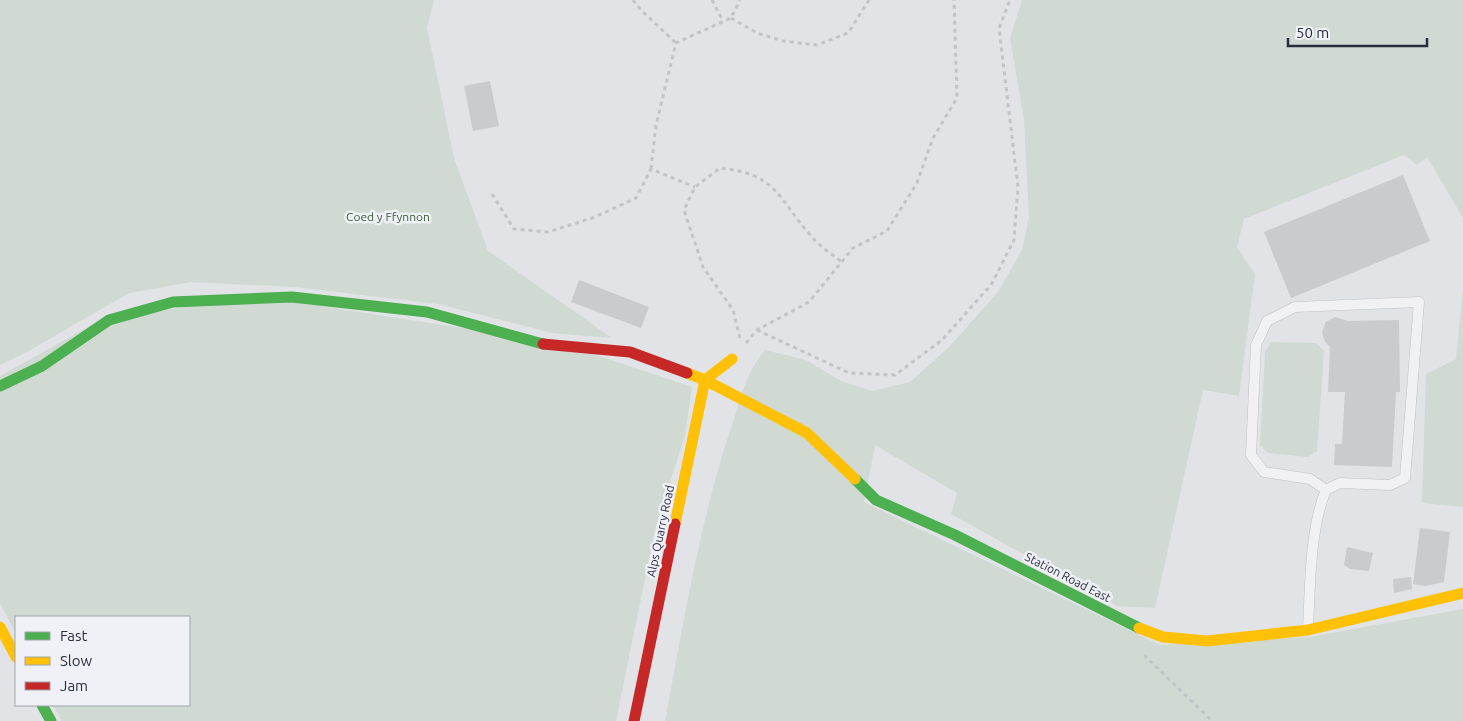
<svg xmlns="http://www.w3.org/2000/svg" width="1463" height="721" font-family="Ubuntu,sans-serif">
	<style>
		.green { fill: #d0dad2 }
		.building { fill: #c9cbcf }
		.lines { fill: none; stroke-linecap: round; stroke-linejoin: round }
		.lane-casing { stroke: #bfc1c5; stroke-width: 11 }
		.path { stroke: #c3c4ca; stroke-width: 3; stroke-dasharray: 4 4; stroke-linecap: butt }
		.lane { stroke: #f1f1f3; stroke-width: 10 }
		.fast { stroke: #4caf50; stroke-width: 11 }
		.slow { stroke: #ffc107; stroke-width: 11 }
		.jam { stroke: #c62828; stroke-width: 11 }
		.labels { text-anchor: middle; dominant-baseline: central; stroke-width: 5; stroke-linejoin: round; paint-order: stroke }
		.park-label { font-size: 12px; fill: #395c35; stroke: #eff1f6 }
		.street-label { font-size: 12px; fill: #282e40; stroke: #eff1f6 }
	</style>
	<rect width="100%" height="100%" fill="#e1e3e7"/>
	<path class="green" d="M0,0H434L427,28L454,158L488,251L612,338L552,333L438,304L295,287L191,282L129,293L27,352L0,365Z
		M1022,0H1463V218L1427,157L1417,165L1404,155L1244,219L1237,247L1255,274L1239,396L1203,390L1155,608L1117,606L951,514L957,493L875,445L864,502L1160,645L1309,637L1463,609V721H665C684,621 700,518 733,422C742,394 746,373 765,350L806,360L841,381L872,391L910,382L949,347L998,292L1022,250L1029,217L1024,120L1010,38Z
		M1463,289V507L1422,503L1426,374L1456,359Z
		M248,295L560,343L692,387L685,435L655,530L616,721H62L53,705H189V617H16V634L0,603V376L93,324Z
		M1271,342L1316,343L1324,351L1317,451L1308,457L1268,453L1260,445L1265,352Z"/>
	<path class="building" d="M490,81L499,126L473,131L464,86Z
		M1403,175L1430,241L1291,298L1264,232Z
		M579,280L649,307L641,328L571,302Z
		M1335,317L1348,321L1399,320L1400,392H1396L1392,467L1334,465L1335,444H1342L1345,392H1328L1330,347L1325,342L1322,332L1326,322Z
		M1420,528L1450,532L1444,582L1425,586L1413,584Z
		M1347,547L1373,553L1369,571L1350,569L1344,565Z
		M1411,577L1412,589L1394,593L1393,579Z"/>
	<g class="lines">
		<defs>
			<path id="lane" d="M1308,629C1310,588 1310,527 1326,490L1340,483L1390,485L1405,478L1419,302L1295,307L1267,321L1256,345L1251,455L1264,472L1310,479L1326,490"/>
		</defs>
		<use href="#lane" class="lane-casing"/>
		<path class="path" d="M633,0L641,10L676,43
			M712,0L723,21
			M731,18L757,33L783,41L817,45L848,33L869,0
			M651,169L656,125L676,43L731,18L740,0
			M492,194L514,229L548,232L595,217L636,198L651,169L695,187
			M757,330L849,373L895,375L942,340L991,285L1014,240L1018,187L999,28L1010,0
			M740,338L733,310L703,267L684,210L695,187L720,168C778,174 777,198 812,237C820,247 832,254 842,262
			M746,343L757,330L809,302L853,248L887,231L917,183L933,138L957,98L954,0
			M1144,655L1212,721"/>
		<use href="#lane" class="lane"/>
		<path class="fast" d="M0,386L42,366L109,320L173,302L292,297L427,312L543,344
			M855,479L876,500L955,535L1139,628
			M42,705L51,721"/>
		<path class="slow" d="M687,373L705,380L807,433L855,479
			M675,524L705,380L732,359
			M0,627L16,657
			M1139,628L1163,637L1207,641L1308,630L1463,593"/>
		<path class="jam" d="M543,344L630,352L687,373
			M634,721L675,524"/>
	</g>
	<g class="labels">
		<g class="park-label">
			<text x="388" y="216">Coed y Ffynnon</text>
		</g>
		<g class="street-label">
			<text transform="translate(660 531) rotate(-78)">Alps Quarry Road</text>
			<text transform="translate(1068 577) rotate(27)">Station Road East</text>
		</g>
	</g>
	<rect x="15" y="616" width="175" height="90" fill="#eff1f6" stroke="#9fa3ad"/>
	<rect x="25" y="632" width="25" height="8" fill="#4caf50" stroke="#9fa3ad"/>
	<text x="60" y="641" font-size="15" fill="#282e40">Fast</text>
	<rect x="25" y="657" width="25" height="8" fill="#ffc107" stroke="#9fa3ad"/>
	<text x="60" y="666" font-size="15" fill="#282e40">Slow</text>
	<rect x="25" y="682" width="25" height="8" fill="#c62828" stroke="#9fa3ad"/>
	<text x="60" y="691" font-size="15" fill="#282e40">Jam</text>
	<path d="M1288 38v8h139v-8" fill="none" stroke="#282e40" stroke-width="2.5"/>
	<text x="1296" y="38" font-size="15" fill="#282e40" stroke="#eff1f6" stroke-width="4" paint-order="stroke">50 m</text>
</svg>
